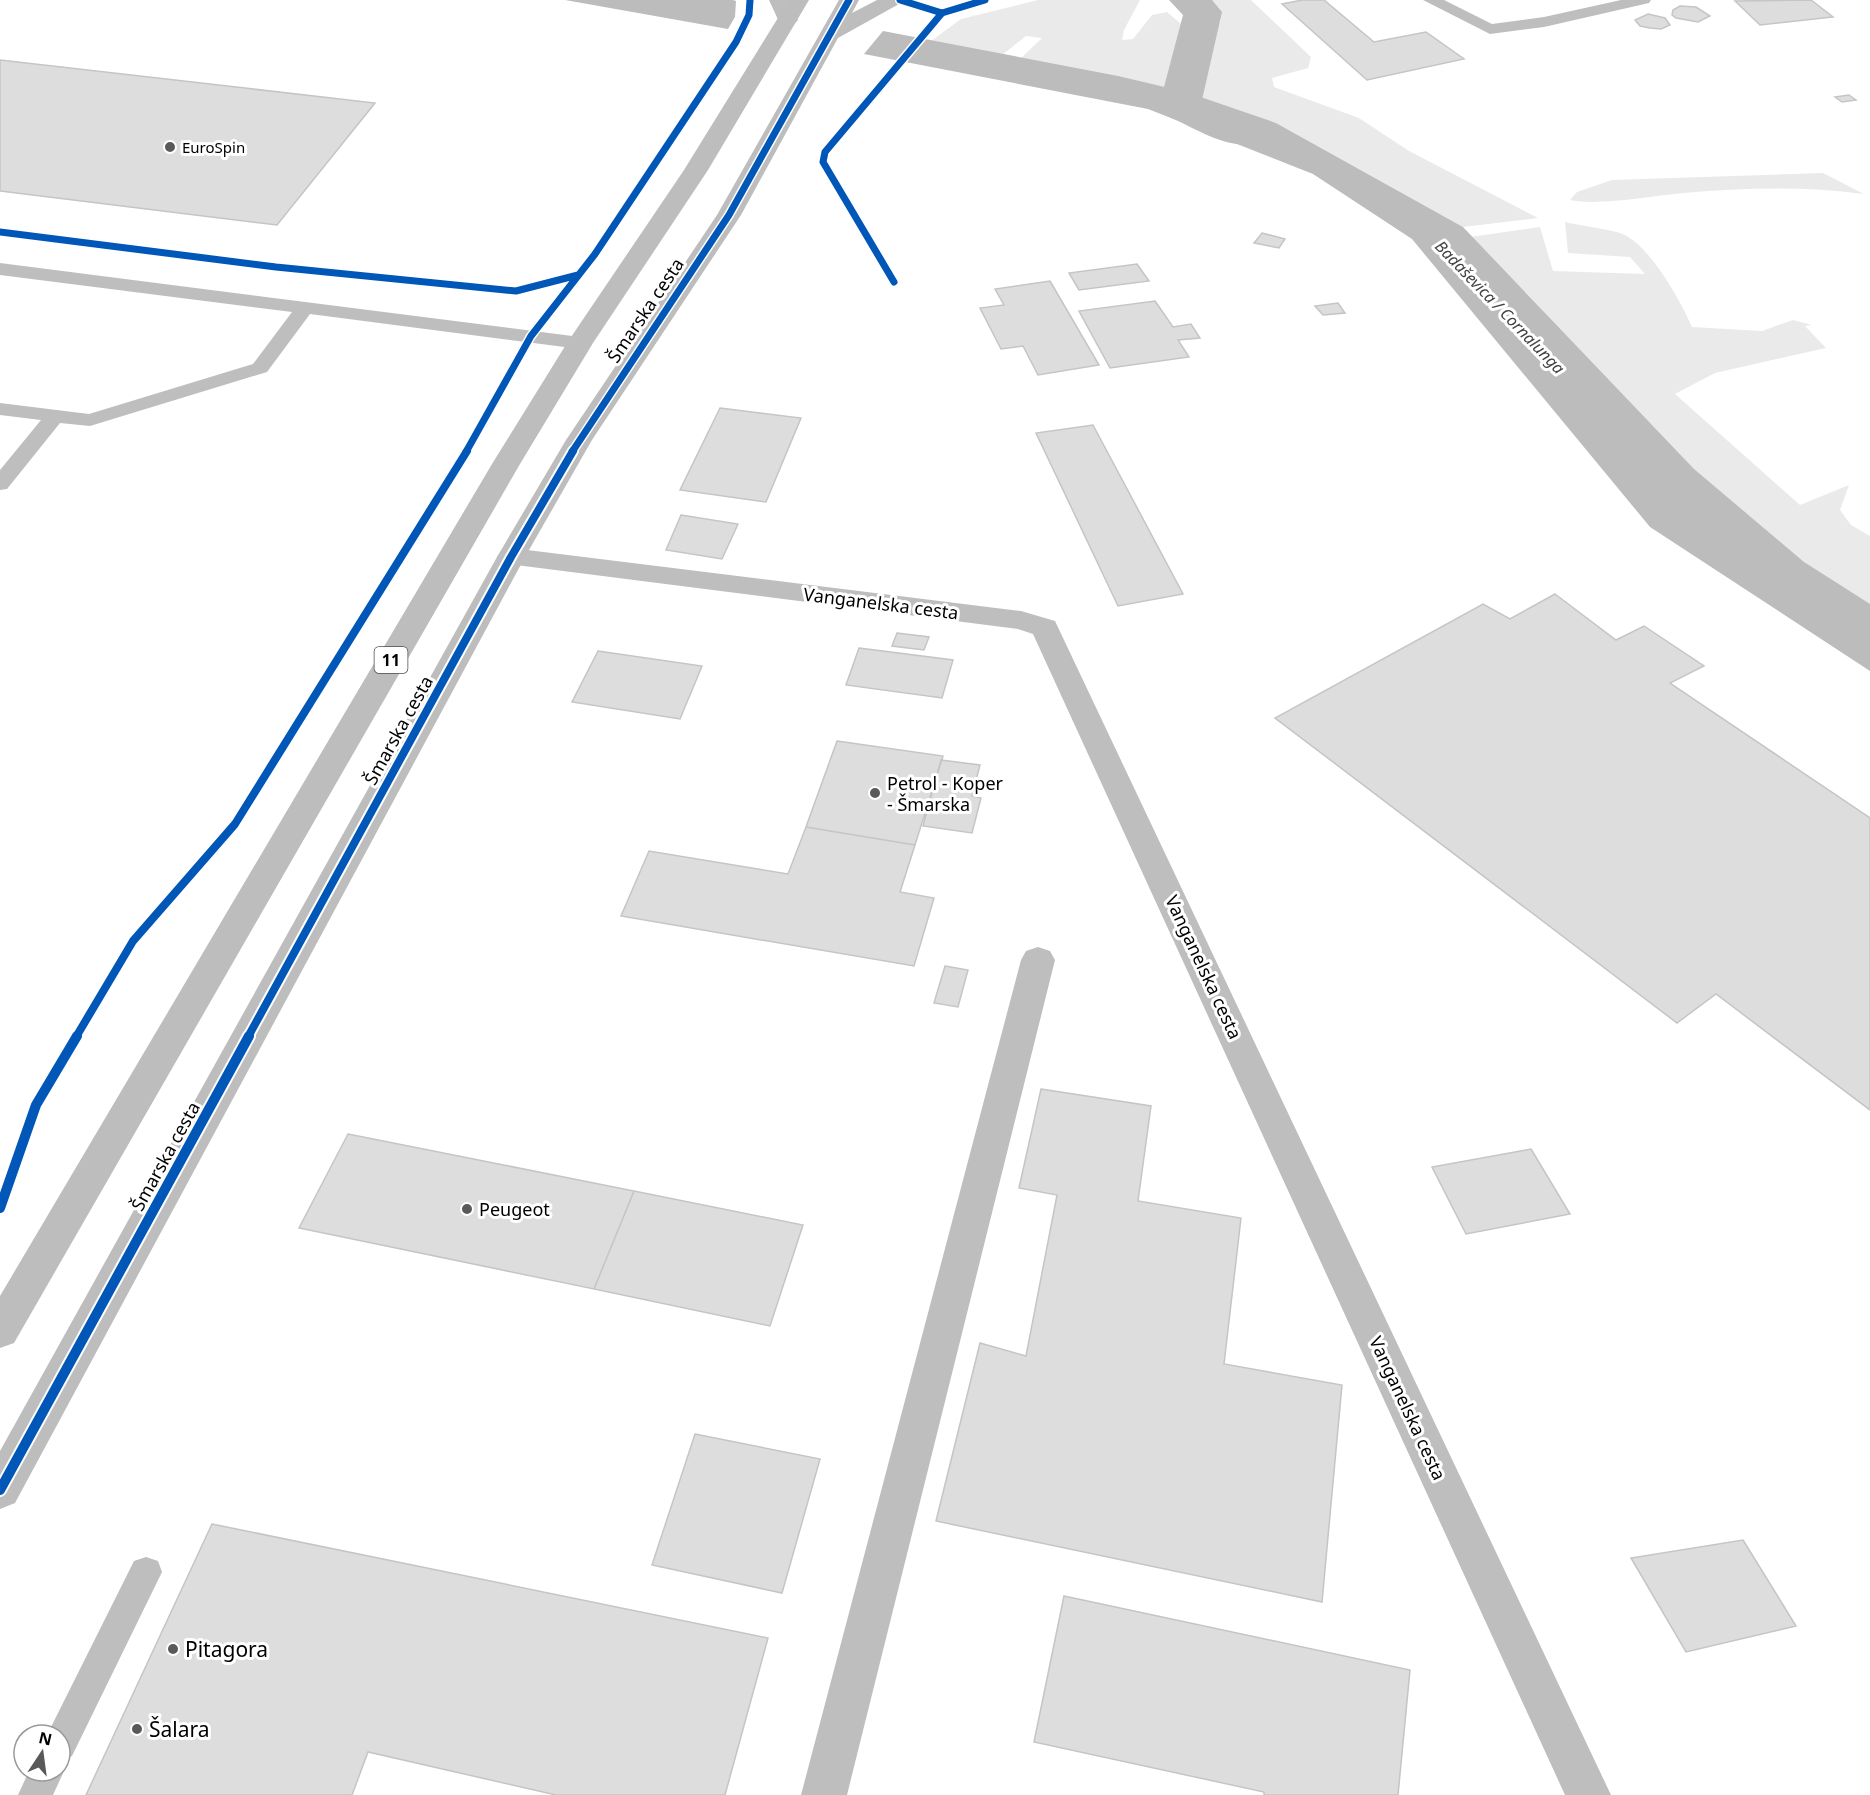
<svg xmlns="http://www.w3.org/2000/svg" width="1870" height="1795" font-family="'Noto Sans',sans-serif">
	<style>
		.green { fill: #eaeaea }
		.water { fill: #bcbcbc }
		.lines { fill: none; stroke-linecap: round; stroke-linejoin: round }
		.canal { fill: #bcbcbc; fill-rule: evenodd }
		.building { fill: #ddd; stroke: #c5c5c5; stroke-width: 1.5 }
		.service { fill: #bebebe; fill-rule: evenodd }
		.minor { fill: #bebebe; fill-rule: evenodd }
		.tertiary { fill: #bebebe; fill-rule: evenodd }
		.primary { fill: #bdbdbd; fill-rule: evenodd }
		.cycleway-far2-casing { stroke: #fff; stroke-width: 10 }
		.cycleway-far1-casing { stroke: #fff; stroke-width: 12 }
		.cycleway-casing { stroke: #fff; stroke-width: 14 }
		.cycleway-far2 { stroke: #0057b8; stroke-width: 7 }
		.cycleway-far1 { stroke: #0057b8; stroke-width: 8 }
		.cycleway { stroke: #0057b8; stroke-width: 10 }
		.poi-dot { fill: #595959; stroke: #fff; stroke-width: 2 }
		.labels { text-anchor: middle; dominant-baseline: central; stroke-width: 6; stroke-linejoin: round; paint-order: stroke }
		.far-poi-label { font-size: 15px; fill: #000; stroke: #fff; text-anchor: start }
		.far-water-label { font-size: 16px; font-style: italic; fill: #414141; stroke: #fff }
		.shield { fill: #fff; stroke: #4c4c4c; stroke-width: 1.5 }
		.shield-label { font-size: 16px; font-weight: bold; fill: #000 }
		.street-label { font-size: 18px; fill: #000; stroke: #fff }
		.poi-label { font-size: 18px; fill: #000; stroke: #fff; text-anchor: start }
		.near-poi-label { font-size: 21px; fill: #000; stroke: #fff; text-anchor: start }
	</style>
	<rect width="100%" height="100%" fill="#fff"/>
	<path class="green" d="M1038,0H1140L1124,30L1122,40L1133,39L1152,15L1167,12L1186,28H1214L1221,21L1201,0H1251L1311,57L1308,68L1272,78L1274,87L1359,118L1409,151L1538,218L1463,227L1276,123L1020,59L1042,38L1026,36L1002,55L931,41L961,19Z
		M1823,173L1864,194C1803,186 1745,188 1684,193C1652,196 1598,206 1570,200L1577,192L1612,180Z
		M1565,222C1583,226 1603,228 1620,233C1648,242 1681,301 1692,327L1762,331L1793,320L1812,325L1805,326L1826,348L1715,373L1675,394L1800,505L1849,485L1840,510L1851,525L1870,536V611L1691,479L1535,302L1470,237L1540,227L1553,271L1645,274L1630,257L1568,253Z"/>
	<path class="water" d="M565,0H733L736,1L735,17L728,29Z
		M883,31L1118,76L1186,92L1276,123L1463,227L1694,469L1804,562L1870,604V671L1650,527L1412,239L1313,174L1148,109L864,54Z"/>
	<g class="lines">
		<path class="canal" d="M1169,0H1212L1222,12L1202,100L1258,125L1264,134L1258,143C1227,151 1194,127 1165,115L1159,106L1183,15Z"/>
	</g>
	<path class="building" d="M1302,0H1324L1374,42L1426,32L1464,59L1367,80L1282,4Z
		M1811,0L1833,17L1760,25L1735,1Z
		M1680,6L1696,7L1710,16L1698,22L1676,18L1672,15L1673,10Z
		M1648,14L1665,18L1670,25L1661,29L1650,28L1640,26L1635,20Z
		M0,60L375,103L277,225L0,191Z
		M1849,95L1856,100L1842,102L1835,97Z
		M1262,233L1285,239L1279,248L1254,243Z
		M1137,264L1149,281L1079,290L1069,273Z
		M1050,281L1099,365L1038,375L1023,346L1001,349L980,308L1004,305L995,289Z
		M1155,301L1173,327L1191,324L1200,338L1178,340L1189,357L1110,368L1079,311Z
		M1338,303L1345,313L1323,315L1315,306Z
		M720,408L801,418L766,502L680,490Z
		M1093,425L1183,594L1118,606L1036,433Z
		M681,515L738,524L722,559L666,550Z
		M1555,594L1616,640L1644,626L1704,666L1670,683L1870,818V1110L1716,994L1677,1023L1275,718L1483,604L1510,619Z
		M897,633L929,637L924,650L892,646Z
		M859,648L953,660L942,698L846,685Z
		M598,651L702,666L680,719L572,702Z
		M837,741L943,756L915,845L806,827Z
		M941,760L980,765L972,796L981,798L972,833L923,826Z
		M806,827L915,845L900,892L934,898L914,966L621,916L649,851L788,874Z
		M945,966L968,970L958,1007L934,1003Z
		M1041,1089L1151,1106L1138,1201L1241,1218L1224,1364L1342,1385L1322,1602L936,1521L980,1343L1026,1356L1057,1195L1019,1188Z
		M348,1134L634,1191L594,1289L299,1228Z
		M1531,1149L1570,1214L1466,1234L1432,1167Z
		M634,1191L803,1225L770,1326L594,1289Z
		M695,1434L820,1459L782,1593L652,1565Z
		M212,1524L768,1638L725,1795H556L368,1752L352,1795H86Z
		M1743,1540L1796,1626L1686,1652L1631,1558Z
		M1064,1596L1410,1670L1398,1795H1264V1792L1034,1742Z"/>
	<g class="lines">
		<path class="service" d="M1423,0H1444L1492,24L1544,17L1621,0H1651L1649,3L1544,27L1490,34Z
			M0,263L580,337L590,343L580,349L310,314L267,372L90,426L60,423L7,489L0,490V470L41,420L0,415V403L89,414L253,364L292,312L0,275Z
			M146,1557L158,1561L162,1572L72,1756L60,1761L64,1771L53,1795H18L29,1771H60V1735H47L134,1561Z"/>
		<path class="minor" d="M511,548L1021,611L1055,621L1611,1795H1565L1033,634L1018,629L501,563L497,557L501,551Z
			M1038,947L1050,951L1055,960L847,1795H801L1021,960L1026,951Z"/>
		<path class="tertiary" d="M769,0H789L798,20L794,24H780Z"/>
		<path class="primary" d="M789,0H809L708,170L593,343L520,464L14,1343L0,1348V1296L492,464L567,343L684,170Z
			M839,0H859L852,13L877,0H902L899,4L838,38L741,215L592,440L525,557L15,1503L0,1509V1451L497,557L566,440L717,215Z"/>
		<defs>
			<path id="cycleway-far2" d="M900,0L942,13L985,0
				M0,232L276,267L516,291L578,275
				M894,282L823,162L825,152L942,13
				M466,452L531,336L595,254L736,42L749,15L750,0
				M572,452L729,215L849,0"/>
			<path id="cycleway-far1" d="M76,1037L133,941L235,824L467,451
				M248,1037L511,557L573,451"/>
			<path id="cycleway" d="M0,1208L36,1105L77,1036
				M0,1490L249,1036"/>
		</defs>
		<use href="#cycleway-far2" class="cycleway-far2-casing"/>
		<use href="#cycleway-far1" class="cycleway-far1-casing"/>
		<use href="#cycleway" class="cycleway-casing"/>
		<use href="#cycleway-far2" class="cycleway-far2"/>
		<use href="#cycleway-far1" class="cycleway-far1"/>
		<use href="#cycleway" class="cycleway"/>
	</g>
	<g class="poi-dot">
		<circle cx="170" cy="147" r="6"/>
		<circle cx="875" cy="793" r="6"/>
		<circle cx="467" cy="1209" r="6"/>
		<circle cx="173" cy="1649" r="6"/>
		<circle cx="137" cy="1729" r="6"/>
	</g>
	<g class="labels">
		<g class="far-poi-label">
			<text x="182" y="147">EuroSpin</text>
		</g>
		<g class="far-water-label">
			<text transform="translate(1500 307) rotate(46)">Badaševica / Cornalunga</text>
		</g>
		<rect class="shield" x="374.5" y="647" width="33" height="26" rx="4.5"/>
		<g class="shield-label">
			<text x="391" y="660">11</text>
		</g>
		<g class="street-label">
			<text transform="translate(645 310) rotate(-56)">Šmarska cesta</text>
			<text transform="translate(881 603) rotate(7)">Vanganelska cesta</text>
			<text transform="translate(398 730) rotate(-61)">Šmarska cesta</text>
			<text transform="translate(1204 967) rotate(65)">Vanganelska cesta</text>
			<text transform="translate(165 1156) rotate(-61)">Šmarska cesta</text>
			<text transform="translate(1408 1408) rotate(65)">Vanganelska cesta</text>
		</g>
		<g class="poi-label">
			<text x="887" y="783">Petrol - Koper<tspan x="887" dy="21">- Šmarska</tspan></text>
			<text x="479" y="1209">Peugeot</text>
		</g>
		<g class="near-poi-label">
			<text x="185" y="1649">Pitagora</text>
			<text x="149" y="1729">Šalara</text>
		</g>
	</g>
	<g transform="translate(42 1753) rotate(13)"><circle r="28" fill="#ffffff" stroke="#999999" stroke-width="1.5"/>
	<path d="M0-4.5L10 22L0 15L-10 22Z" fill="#595959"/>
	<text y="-9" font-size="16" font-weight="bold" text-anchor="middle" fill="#000000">N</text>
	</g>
</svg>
